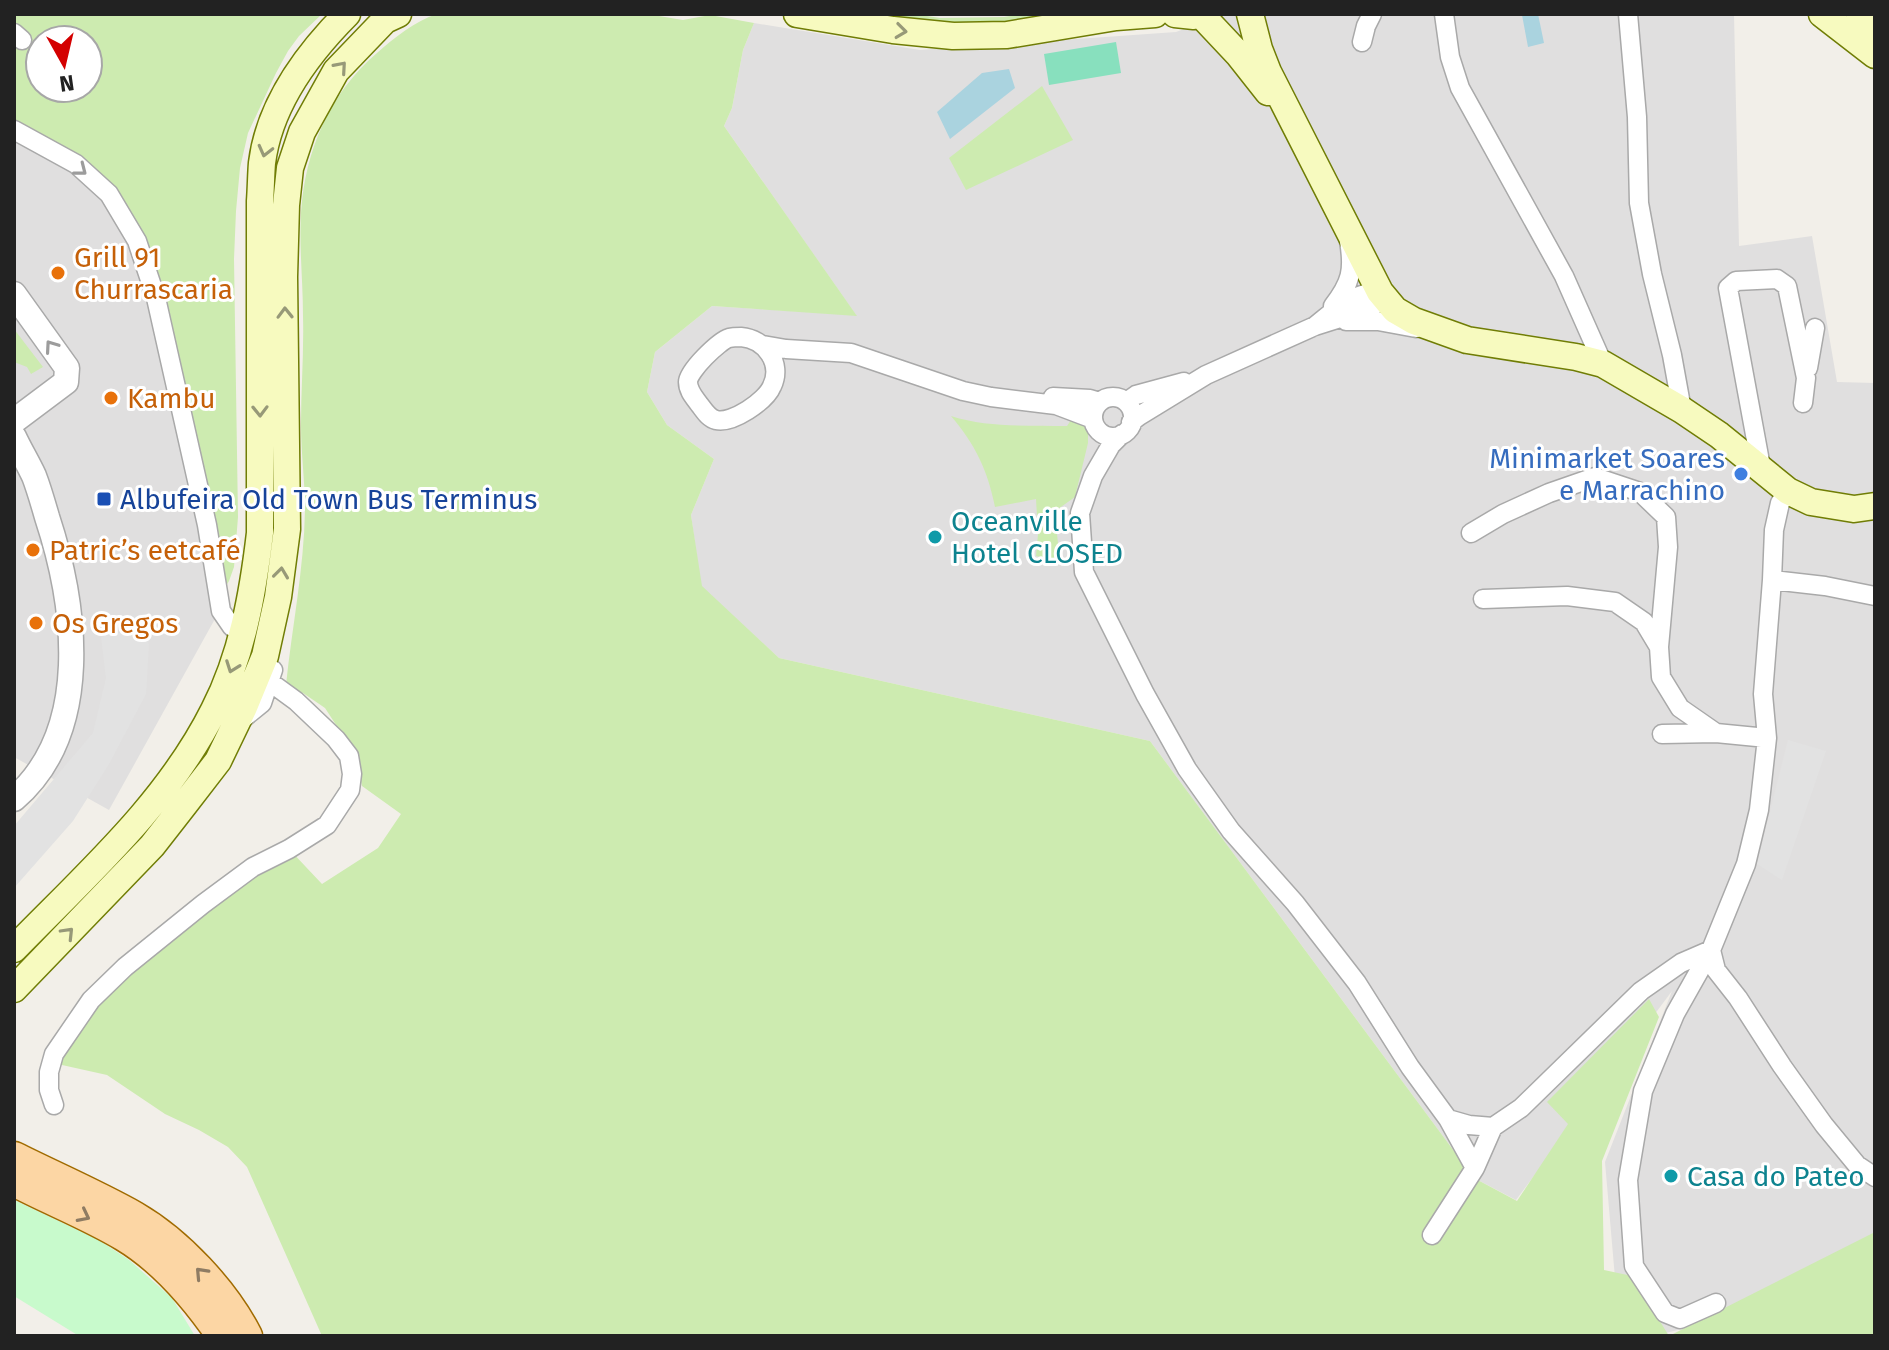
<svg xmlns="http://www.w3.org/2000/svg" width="1889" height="1350" font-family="'Fira Sans',sans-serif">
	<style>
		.residential { fill: #e0dfdf }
		.grass { fill: #cdebb0; fill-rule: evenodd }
		.park { fill: #c8facc }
		.pitch { fill: #88e0be }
		.parking { fill: #e2e2e2 }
		.water { fill: #aad3df }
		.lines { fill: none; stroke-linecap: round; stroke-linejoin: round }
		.minor-casing { stroke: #a9a9a9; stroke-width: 21 }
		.tertiary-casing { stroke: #a9a9a9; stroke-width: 27 }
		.secondary-casing { stroke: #707d05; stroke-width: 29 }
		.primary-casing { stroke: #a06b00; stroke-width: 33 }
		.minor { stroke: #fff; stroke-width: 18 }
		.tertiary { stroke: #fff; stroke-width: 24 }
		.secondary { stroke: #f7fabf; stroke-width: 26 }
		.primary { stroke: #fcd6a4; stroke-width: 30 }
		.oneway { stroke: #979978 }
		.oneway2 { stroke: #9c9c9c }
		.oneway3 { stroke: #8f7c63 }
		.food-dot { fill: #e8710a; stroke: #fff; stroke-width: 3 }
		.shop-dot { fill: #3f7fe0; stroke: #fff; stroke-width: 3 }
		.transit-dot { fill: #1a4fb4; stroke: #fff; stroke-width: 3 }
		.culture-dot { fill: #0f9aa8; stroke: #fff; stroke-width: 3 }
		.labels { text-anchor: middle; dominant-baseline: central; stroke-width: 6; stroke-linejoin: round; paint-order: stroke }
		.food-label { font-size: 28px; fill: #c56008; stroke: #fff; text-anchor: start }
		.shop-label { font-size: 28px; fill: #366cbe; stroke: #fff; text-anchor: end }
		.transit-label { font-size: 28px; fill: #164399; stroke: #fff; text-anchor: start }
		.culture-label { font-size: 28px; fill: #0d838f; stroke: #fff; text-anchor: start }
	</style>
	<rect width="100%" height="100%" fill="#f2efe9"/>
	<path class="residential" d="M1224,14H1734L1739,246L1812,236L1837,382L1875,383V1280L1654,1336H1620L1605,1162L1672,991L1516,1200L1474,1178L1150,741L779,658L701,586L691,515L714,459L667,425L647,392L655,352L712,306L856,315L724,126L732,108L743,50L754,23L920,50L1176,32Z
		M14,122L121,200L161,281L226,599L109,810L14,757Z"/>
	<path class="grass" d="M14,14H322L299,36L288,51L276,73L248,133L240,168L236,211L234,259L238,517L234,567L229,581L221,594L161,281L121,200L14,122ZM40,40H88V88H40Z
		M437,14H647L683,20L710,15L754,23L743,50L732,108L724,126L857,316L712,306L655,352L647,392L667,425L714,459L691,515L702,586L779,658L1150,741L1474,1178L1517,1201L1568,1124L1547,1102L1649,999L1659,1017L1602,1161L1604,1270L1632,1276L1669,1336L1875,1232V1336H322L247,1167L228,1147L199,1130L165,1114L107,1075L62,1065L54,1054L91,1000L289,849L322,884L378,848L401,814L362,786L355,754L325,708L303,693L286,685C292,627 304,569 305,510C305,482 301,454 301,425C301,389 304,353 303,316C303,282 299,247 301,213C305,151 329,94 377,53C394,38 415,21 437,14Z
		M848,14H914L940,18L1004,17L1022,14H1089L960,28Z
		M1042,86L1073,140L966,190L949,158Z
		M14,329L43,367L31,374L27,367L14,362Z
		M951,416C988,428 1028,425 1067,426L1073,417L1080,419L1088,430V443L1075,497L1058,509L1057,534L1060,561L1036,556L1038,534L1036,499L995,507C988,471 975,444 951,416Z"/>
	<path class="park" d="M14,1200L99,1240L129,1260L172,1298L195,1336H79L14,1296Z"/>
	<path class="pitch" d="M1116,42L1121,73L1049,85L1044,54Z"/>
	<path class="parking" d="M145,627L149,645L146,694L109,764L73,821L14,888V826L93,733L106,678L101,637Z
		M1788,740L1826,751L1782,880L1757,864Z"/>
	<path class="water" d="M1527,14H1538L1544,43L1528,47L1522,15Z
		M1009,69L1015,88L950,139L937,112L982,73Z"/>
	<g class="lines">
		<defs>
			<path id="minor" d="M1444,14L1450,57L1460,88L1564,276L1603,364
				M1628,14L1637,117L1639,203L1652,274L1672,355L1682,410
				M14,33L22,40
				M1362,42L1366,26L1372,14
				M14,130L76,164L109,194L137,241L156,298L207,525L221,611L232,627
				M1333,306C1351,283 1354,270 1349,241
				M1346,321H1378L1416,328
				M741,337C765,339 783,363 772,386C766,401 732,424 716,420C708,418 704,410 699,404C694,397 688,391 688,382C688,371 719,341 729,338C733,337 737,337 741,337Z
				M763,345L786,349L851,353L963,391L991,397L1056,405L1093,419
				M1808,368L1815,328
				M1053,397L1090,399L1100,402
				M1093 417a20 20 0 1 1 40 0a20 20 0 1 1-40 0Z
				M1126,402L1136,395L1184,382
				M1131,422L1139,416L1206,375L1315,326L1356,313L1376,304L1380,292C1353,292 1335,310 1315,326
				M1122,434L1111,445L1093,476L1080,513L1084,572L1145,694L1187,769L1231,831L1295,903L1357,983L1410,1067L1448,1119L1469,1125L1493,1127L1521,1108L1641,991L1681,963L1711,950L1746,864L1759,810L1767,738L1763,694L1772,580L1774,530L1780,503L1788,491
				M1761,467L1728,288L1736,281L1777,279L1787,286L1806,378L1803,403
				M1471,533L1503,514L1549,493L1595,477L1640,492L1666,517L1668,547L1659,647L1661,677L1680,708L1716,733L1767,738
				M1772,580L1825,586L1875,596
				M1483,599L1567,596L1615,602L1644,622L1659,647
				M240,721L262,703L273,670
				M1662,734L1716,733
				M1711,950L1675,1014L1643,1091L1628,1180L1634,1266L1665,1313L1680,1319L1716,1303
				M1711,950L1716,970L1738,998L1782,1066L1824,1125L1857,1165L1875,1177
				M54,1105L49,1090V1072L54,1054L91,1000L125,967L203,904L253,867L289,849L327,825L350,790L352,774L349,756L336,739L296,701L270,682
				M1475,1168L1493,1127
				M1432,1235L1475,1168L1448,1119"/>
			<path id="tertiary" d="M14,294L67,368L66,382L14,421
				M14,437C20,450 28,463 34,476C39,489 43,503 47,517C76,605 93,731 14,799"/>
			<path id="secondary" d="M797,14L893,30L953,36L1007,35L1116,17L1155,14
				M1175,14L1194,16
				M1250,14L1259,49L1268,72L1380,292L1395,310L1414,321L1467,340L1576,357L1603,364L1682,410L1719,435L1788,491L1811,502L1854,509L1875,506
				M1822,14L1875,55
				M1859,14L1875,26
				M1206,20L1238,54L1268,92
				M14,949C86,875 167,804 214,710C242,656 253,593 260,533V201C261,188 261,175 262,163C269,106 307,54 347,14
				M14,989L152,846L184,805L218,761L244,707L265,656L278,597L287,529L284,277L286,205L290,168L302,132L336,71L385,20L398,14"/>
			<path id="primary" d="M14,1157C54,1177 96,1195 135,1217C178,1242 224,1291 247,1336
				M14,1181C50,1200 89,1215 124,1236C164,1260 196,1298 222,1336"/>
		</defs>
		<use href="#minor" class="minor-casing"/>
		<use href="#tertiary" class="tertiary-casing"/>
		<use href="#secondary" class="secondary-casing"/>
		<use href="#primary" class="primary-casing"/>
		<use href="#minor" class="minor"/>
		<use href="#tertiary" class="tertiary"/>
		<use href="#secondary" class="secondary"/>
		<use href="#primary" class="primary"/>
	</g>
	<defs><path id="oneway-chevron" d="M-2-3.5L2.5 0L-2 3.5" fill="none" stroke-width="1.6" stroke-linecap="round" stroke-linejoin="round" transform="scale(2)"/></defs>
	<g class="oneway">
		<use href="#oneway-chevron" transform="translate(901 31) rotate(7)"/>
		<use href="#oneway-chevron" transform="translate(341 67) rotate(-49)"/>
		<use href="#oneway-chevron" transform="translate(265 151) rotate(104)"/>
		<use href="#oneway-chevron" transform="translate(285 313) rotate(-91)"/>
		<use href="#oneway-chevron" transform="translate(260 411) rotate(89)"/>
		<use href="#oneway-chevron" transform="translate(281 573) rotate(-83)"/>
		<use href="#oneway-chevron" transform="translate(232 667) rotate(110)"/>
		<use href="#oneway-chevron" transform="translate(68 933) rotate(-46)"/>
	</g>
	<g class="oneway2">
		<use href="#oneway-chevron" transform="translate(81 170) rotate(38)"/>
		<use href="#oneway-chevron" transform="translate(51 346) rotate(-125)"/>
	</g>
	<g class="oneway3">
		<use href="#oneway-chevron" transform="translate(84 1216) rotate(27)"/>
		<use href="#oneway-chevron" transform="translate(201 1273) rotate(-133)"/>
	</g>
	<g class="food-dot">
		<circle cx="58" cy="273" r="8"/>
		<circle cx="111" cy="398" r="8"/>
		<circle cx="33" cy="550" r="8"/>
		<circle cx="36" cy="623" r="8"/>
	</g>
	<circle class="shop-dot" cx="1741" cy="474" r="8"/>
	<rect class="transit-dot" x="96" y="491" width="16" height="16" rx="4"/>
	<g class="culture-dot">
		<circle cx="935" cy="537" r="8"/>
		<circle cx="1671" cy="1176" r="8"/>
	</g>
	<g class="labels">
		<g class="food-label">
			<text x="74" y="257">Grill 91<tspan x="74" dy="32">Churrascaria</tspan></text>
			<text x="127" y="398">Kambu</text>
			<text x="49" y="550">Patric’s eetcafé</text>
			<text x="52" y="623">Os Gregos</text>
		</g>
		<g class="shop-label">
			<text x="1725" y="458">Minimarket Soares<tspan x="1725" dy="32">e Marrachino</tspan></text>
		</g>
		<g class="transit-label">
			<text x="120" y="499">Albufeira Old Town Bus Terminus</text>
		</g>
		<g class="culture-label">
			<text x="951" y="521">Oceanville<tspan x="951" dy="32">Hotel CLOSED</tspan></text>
			<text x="1687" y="1176">Casa do Pateo</text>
		</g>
	</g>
	<rect width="1889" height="1350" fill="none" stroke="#222222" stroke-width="32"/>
	<g transform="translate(64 64) rotate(172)"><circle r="38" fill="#ffffff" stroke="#a7a7a7" stroke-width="2"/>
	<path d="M0-6L14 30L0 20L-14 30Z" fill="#d40000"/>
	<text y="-12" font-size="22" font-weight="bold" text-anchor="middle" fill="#222222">N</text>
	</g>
</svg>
